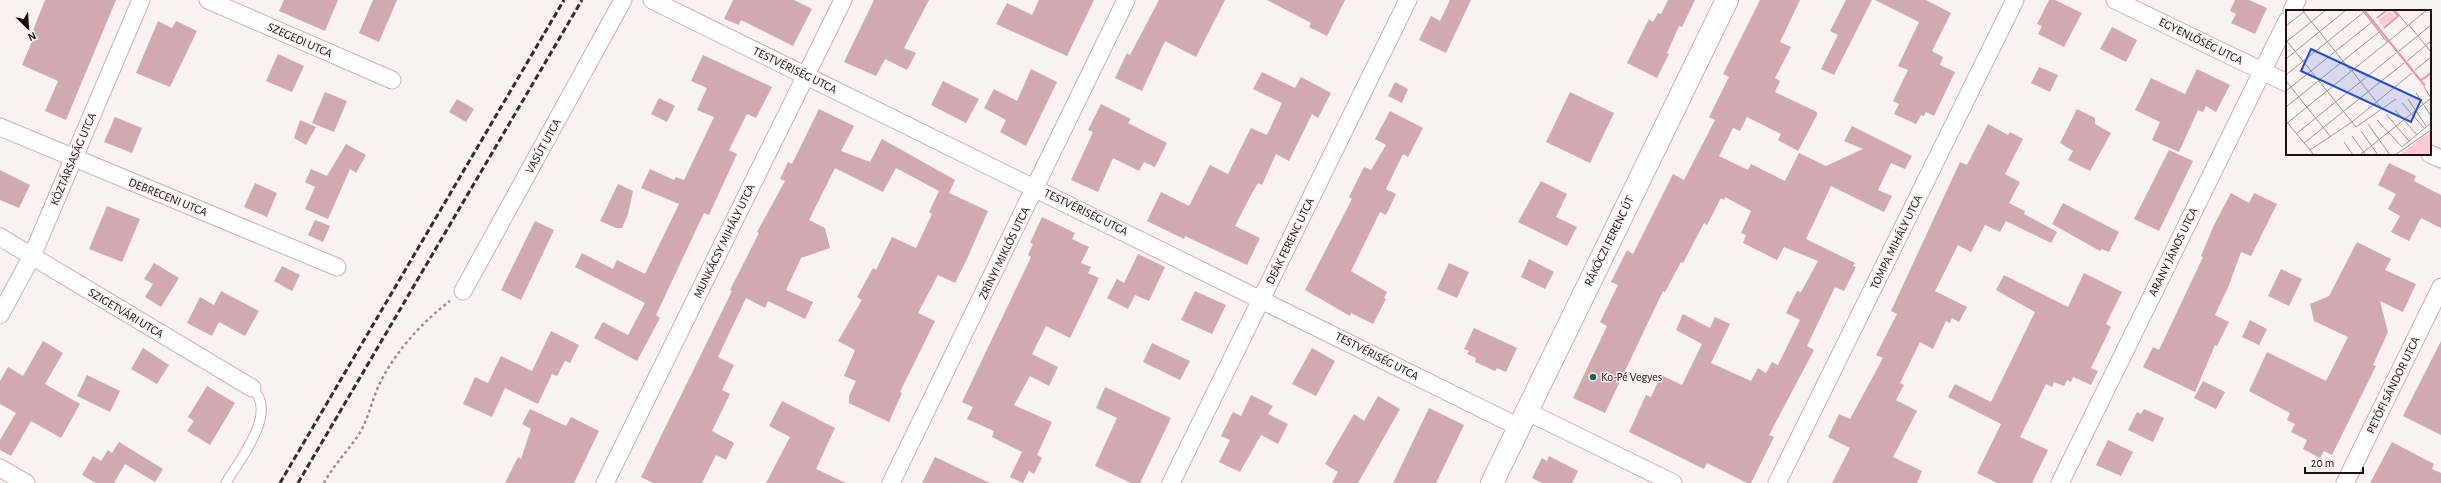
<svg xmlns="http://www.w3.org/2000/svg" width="2441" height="483" font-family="'Alegreya Sans',sans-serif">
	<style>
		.building { fill: #d0aab0 }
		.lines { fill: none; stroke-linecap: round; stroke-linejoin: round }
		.service-casing { stroke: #d3acb2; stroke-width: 11 }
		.minor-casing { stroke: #d3acb2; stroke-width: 19 }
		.tertiary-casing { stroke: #d3acb2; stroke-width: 24 }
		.path { stroke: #998e8f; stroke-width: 2.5; stroke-dasharray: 3 3; stroke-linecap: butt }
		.service { stroke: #fff; stroke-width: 9 }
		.minor { stroke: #fff; stroke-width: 17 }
		.tertiary { stroke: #fff; stroke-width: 22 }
		.rail { stroke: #382b2d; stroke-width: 3; stroke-dasharray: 6 3; stroke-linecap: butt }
		.poi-dot { fill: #17645e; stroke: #faf1f2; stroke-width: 1.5 }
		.labels { text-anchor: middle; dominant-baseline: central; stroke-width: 3; stroke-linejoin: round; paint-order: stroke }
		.street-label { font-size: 12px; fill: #1d1012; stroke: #faf1f2 }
		.poi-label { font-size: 12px; fill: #1d1012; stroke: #faf1f2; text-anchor: start }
		.inset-river { fill: none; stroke: #f490a5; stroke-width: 2 }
		.inset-road { fill: none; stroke: #a29798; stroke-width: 1 }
		.view { fill: #1d4ed8; fill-opacity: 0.15; stroke: #1d4ed8; stroke-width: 2 }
		.inset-edge { fill: none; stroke: #1d1012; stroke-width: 2 }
	</style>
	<rect width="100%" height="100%" fill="#faf1f2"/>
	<path class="building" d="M45,0H116L66,120L45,111L58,81L22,65L35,34L32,33Z
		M284,0H338L325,31L279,11Z
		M373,0H397L379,42L359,33Z
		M733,0H794L812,9L793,46L741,20L739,25L724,19Z
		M874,0H929L904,48L916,53L907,70L885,59L876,76L844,62Z
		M1039,0H1094L1067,56L996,24L1007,3L1032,15Z
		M1159,0H1225L1196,57L1165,41L1142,91L1115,78L1127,53L1130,55Z
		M1267,0H1345L1327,36L1309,27L1311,23Z
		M1450,0H1471L1446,53L1419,40L1431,16L1440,21Z
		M1668,0H1695L1682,27L1679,26L1667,53L1669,54L1657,78L1627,63L1649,19L1653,22L1658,13L1661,14Z
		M1760,0H1800L1780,42L1791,47L1775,78L1780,81L1775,92L1817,112V115L1798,151L1778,140L1781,134L1747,117L1740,131L1733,128L1719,156L1748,170L1751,164L1785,181L1799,153L1826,166L1863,149L1844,141L1852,126L1912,156L1905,169L1891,163L1878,190L1892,196L1884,212L1831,186L1825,199L1806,239L1855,263L1853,266L1856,267L1844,291L1835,287L1807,346L1814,350L1769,435L1774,437L1751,483H1747L1707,463L1704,469L1629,432L1646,395L1651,397L1661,375L1682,385L1702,344L1676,330L1683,314L1710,328L1715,317L1730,324L1711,363L1751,381L1758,368L1766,373L1772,362L1778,365L1800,320L1786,313L1797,291L1801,292L1818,261L1784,247L1777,260L1743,243L1746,235L1741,233L1751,211L1725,197L1724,200L1721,198L1707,225L1704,223L1683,263L1681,262L1665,292L1663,291L1605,413L1573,398L1607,326L1600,322L1618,285L1611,282L1627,250L1633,254L1673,174L1684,180L1715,120L1709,117L1729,77L1723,74Z
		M1846,0H1872L1834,75L1821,69L1838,35L1830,31Z
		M1875,0H1926L1951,13L1932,51L1943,57L1940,65L1955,72L1934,116L1926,112L1924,116L1921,115L1916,124L1894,114L1899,104L1893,101L1908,70L1898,66L1919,22Z
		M2049,0H2055L2082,13L2064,47L2038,34L2042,26L2037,24Z
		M2235,0H2249L2267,8L2255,34L2231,23L2236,14L2230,11Z
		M158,21L172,28L176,21L197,31L170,87L136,73Z
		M2112,27L2137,40L2126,62L2100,49Z
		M278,54L304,66L292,92L266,81Z
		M703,55L772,87L756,118L747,114L729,150L737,154L709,215L704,213L656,315L660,318L637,361L594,338L603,322L628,335L645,303L575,267L582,253L613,269L617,260L645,274L679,204L641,188L650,169L674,180L676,177L684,180L714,117L697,110L707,88L691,81Z
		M2039,67L2058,75L2050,92L2031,83Z
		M1031,69L1057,82L1026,146L1000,132L1006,120L984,108L994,89L1017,101Z
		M2197,69L2230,85L2216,112L2206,106L2203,112L2198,110L2179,152L2152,140L2160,122L2135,110L2151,78L2185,94Z
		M1262,72L1295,88L1301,77L1331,93L1318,118L1312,114L1289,161L1276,154L1262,185L1258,183L1251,195L1235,226L1260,238L1247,265L1185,236L1184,239L1147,221L1161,192L1189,206L1210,165L1228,174L1251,128L1267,135L1282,103L1253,89Z
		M943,81L979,99L966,123L931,105Z
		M1395,82L1408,89L1402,103L1388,96Z
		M325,92L347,101L334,132L312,123Z
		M1570,92L1614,113L1590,163L1546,142Z
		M659,98L675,106L667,122L651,114Z
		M457,99L474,109L466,122L449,112Z
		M1101,104L1131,119L1128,123L1167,143L1155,167L1144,162L1139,171L1113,158L1098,192L1071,180L1093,132L1088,130Z
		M819,109L854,126L841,151L870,162L882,139L955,180L949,193L988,211L967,259L955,283L938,275L918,313L935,321L900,392L902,393L889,422L849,403V396L856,381L844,376L855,350L838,341L862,300L857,297L873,268L876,270L892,237L916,248L932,214L929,212L939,191L896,168L883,192L835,168L809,220L825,228L830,248L801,258L786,290L813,302L805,319L768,301L765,308L746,298L718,357L734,365L722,390L730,394L712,431L734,443L726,460L716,455L702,483H653L641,477L732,291L730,290L759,233L757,232L785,181L780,179L788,162L792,164Z
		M2077,109L2095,118V124L2111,133L2090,171L2068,160L2073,151L2060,143Z
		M1390,111L1423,128L1408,157L1403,154L1386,189L1396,194L1386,215L1380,212L1351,271L1387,292L1384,298L1386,299L1373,324L1351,313L1350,316L1305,290L1352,199L1349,197L1364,167L1371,170L1386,145L1375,139Z
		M115,117L142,128L132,153L104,142Z
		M300,120L316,127L306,145L294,138Z
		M1988,124L2008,135L2010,132L2023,139L2005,174L2020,182L2009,203L2025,211L2024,214L2057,232L2051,243L2006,221L2000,232L1985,225L1971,252L1958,245L1935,291L1967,307L1959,322L1952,318L1950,323L1946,321L1933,349L1920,342L1900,383L1904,385L1896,400L1917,411L1893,457L1922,471L1917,483H1832L1850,448L1828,437L1839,414L1850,419L1883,358L1876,355L1897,314L1891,311L1960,162L1967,165Z
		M346,144L366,155L356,173L350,169L328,219L305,209L315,187L305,182L311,169L327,176Z
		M2169,150L2193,161L2159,231L2134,219Z
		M2389,163L2416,176L2414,181L2441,195V228L2421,218L2409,241L2391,232L2400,216L2388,209L2396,194L2378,185Z
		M0,170L30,185L19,208L0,200Z
		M1541,181L1567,194L1556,217L1577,227L1567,246L1518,222Z
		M255,183L277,193L267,217L244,207Z
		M618,184L633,191L628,214L622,228H616L600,221Z
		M2231,193L2249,203L2254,193L2277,204L2251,256L2241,252L2229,285L2215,315L2229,322L2217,346L2215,345L2195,392L2143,367L2153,347L2159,350L2203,257L2201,256L2214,225Z
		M2063,203L2119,232L2109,252L2102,249L2100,251L2052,224Z
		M107,206L140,219L122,262L89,249Z
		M1042,217L1075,233L1072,239L1089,247L1081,263L1091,267L1088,273L1099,278L1070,338L1046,326L1032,354L1058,367L1049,386L1030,376L1014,405L1052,422L1037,455L1042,458L1034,474L1029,471L1023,483L1010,477L1022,452L992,437L994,431L967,419L973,407L962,402L1031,257L1028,255L1033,244L1030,243Z
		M315,220L330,226L323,242L308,235Z
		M535,221L554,230L521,300L501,290Z
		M2357,242L2391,259L2385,270L2416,284L2403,312L2380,301L2388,332L2373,365L2376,366L2332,455L2324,451L2320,458L2303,449L2307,440L2291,432L2295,424L2287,420L2290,413L2249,391L2267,352L2326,381L2348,337L2314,321L2310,304L2329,296Z
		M1138,254L1165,267L1149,301L1135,295L1128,309L1107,298L1117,279L1124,283Z
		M1529,259L1554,272L1545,289L1521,277Z
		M154,263L179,278L161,307L145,297L153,284L144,279Z
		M1449,263L1469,272L1457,298L1437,289Z
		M282,266L300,275L292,291L274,281Z
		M2281,269L2302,279L2289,306L2268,296Z
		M2084,273L2122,292L2106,324L2111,327L2091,368L2098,371L2091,385L2073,377L2071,382L2067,380L2064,386L2054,382L2052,387L2046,384L2020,437L2048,450L2032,483H1997L1977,473L2001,424L1948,397L1955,384L1991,402L2035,312L1996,290L2004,275L2068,307Z
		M221,291L259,311L245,336L219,322L212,336L187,323L200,297L214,305Z
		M1195,291L1226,305L1212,334L1181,320Z
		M2250,320L2267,329L2259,345L2242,337Z
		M1474,328L1517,348L1506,372L1497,368L1495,371L1475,362L1476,358L1467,354L1469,351L1464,349Z
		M551,331L579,345L570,363L565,361L557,376L552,374L538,404L505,388L492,417L463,404L475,377L488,383L501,356L532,371Z
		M43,341L63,353L45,384L80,404L61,438L31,421L11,456L0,450V440L16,413L0,404V381L8,367L23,376Z
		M2441,341V435L2403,416Z
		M1152,343L1190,361L1180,380L1143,362Z
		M143,348L169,365L157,384L131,369Z
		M1312,348L1335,361L1316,396L1292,384Z
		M87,375L120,391L110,412L77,396Z
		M2203,381L2225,392L2216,409L2194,398Z
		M207,386L235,403L210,445L187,431L194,421L188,417Z
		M1105,387L1171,418L1140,483H1131L1095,466L1117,418L1096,408Z
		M1251,395L1273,406L1268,414L1288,424L1278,444L1261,435L1240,472L1219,462L1230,440L1221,436L1233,412L1241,416Z
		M1378,396L1400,409L1358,483H1332L1338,472L1325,464L1354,414L1364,421Z
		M782,401L835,428L816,469L846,483H766L790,437L769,426Z
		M1429,408L1464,425L1436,483H1393Z
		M530,409L566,426L571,417L599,431L574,483H505L518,457L521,459L531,429L522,424Z
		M2144,409L2164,418L2153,442L2128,430L2137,412L2141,414Z
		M2108,440L2133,452L2121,476L2096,465Z
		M119,442L163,469L155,482L125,464L114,483H96L82,475L93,456L101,461L108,450L112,453Z
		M2392,442L2434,464L2432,469L2441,473V483H2370Z
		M1549,456L1578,471L1572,483H1542L1532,478L1542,458L1547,461Z
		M935,457L990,483H922Z"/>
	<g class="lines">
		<defs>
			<path id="service" d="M226,483C240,459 279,412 252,388"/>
			<path id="minor" d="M208,0L392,80
				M652,0L1519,427
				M2115,0L2287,83
				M2292,11L2297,0
				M0,127L337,267
				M2430,154L2441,159
				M0,237L252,388
				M463,291L623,0
				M0,315L32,256L141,0
				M1526,411L1673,483
				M0,468L26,483
				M605,483L843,0
				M891,483L1126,0
				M1171,483L1408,0
				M1777,483L2015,0
				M2060,483L2287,21
				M2345,483L2441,287"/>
			<path id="tertiary" d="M1492,483L1727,0"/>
		</defs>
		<use href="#service" class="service-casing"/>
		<use href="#minor" class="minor-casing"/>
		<use href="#tertiary" class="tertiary-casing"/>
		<path class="path" d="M324,483C334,464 350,449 361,431C369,416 372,400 379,385C394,353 422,322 450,301"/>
		<use href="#service" class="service"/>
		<use href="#minor" class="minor"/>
		<use href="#tertiary" class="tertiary"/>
		<path class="rail" d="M280,483L564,0
			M298,483L582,0"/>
	</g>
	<circle class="poi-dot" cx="1593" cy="377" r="4"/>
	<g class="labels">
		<g class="street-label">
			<text transform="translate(300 40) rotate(24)">SZEGEDI UTCA</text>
			<text transform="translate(2201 41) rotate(26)">EGYENLŐSÉG UTCA</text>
			<text transform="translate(795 70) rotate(26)">TESTVÉRISÉG UTCA</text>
			<text transform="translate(543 146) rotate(-61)">VASÚT UTCA</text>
			<text transform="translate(73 159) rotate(-67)">KÖZTÁRSASÁG UTCA</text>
			<text transform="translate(168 197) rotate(22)">DEBRECENI UTCA</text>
			<text transform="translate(1086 212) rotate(26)">TESTVÉRISÉG UTCA</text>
			<text transform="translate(724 241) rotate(-64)">MUNKÁCSY MIHÁLY UTCA</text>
			<text transform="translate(1290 241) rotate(-64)">DEÁK FERENC UTCA</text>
			<text transform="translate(1609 241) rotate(-64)">RÁKÓCZI FERENC ÚT</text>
			<text transform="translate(1896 242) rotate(-64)">TOMPA MIHÁLY UTCA</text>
			<text transform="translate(2173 252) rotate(-64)">ARANY JÁNOS UTCA</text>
			<text transform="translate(1004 253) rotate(-64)">ZRÍNYI MIKLÓS UTCA</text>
			<text transform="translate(126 313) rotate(31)">SZIGETVÁRI UTCA</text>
			<text transform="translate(1377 356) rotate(27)">TESTVÉRISÉG UTCA</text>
			<text transform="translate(2393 385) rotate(-64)">PETŐFI SÁNDOR UTCA</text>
		</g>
		<g class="poi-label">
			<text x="1601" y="377">Ko-Pé Vegyes</text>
		</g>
	</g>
	<g transform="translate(2286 10)">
		<rect width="145" height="145" fill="#faf1f2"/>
		<path d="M104,1L109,7L97,16L92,10ZM145,121V145H111L115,144Z" fill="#fec9d2"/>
		<path class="inset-river" d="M78,0L139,76M91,8L101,0M98,18L112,6L107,0M134,71L145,63"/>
		<path class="inset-road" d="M16,0L65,61M76,0L101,32M109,0L122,16M123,15L145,42M0,16L20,0M0,30L70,117L110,89M0,32L40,0M113,41L145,15M0,49L60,0M121,51L145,31M129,60L145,47M66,61L96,99M0,65L78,2M0,71L44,126M138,77L145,88M0,81L86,12M130,83L145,106M122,89L140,116M116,93L138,118M0,97L93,22M109,100L131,125M100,104L123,131M91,110L116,137L145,113M0,111L28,145M0,114L141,0M82,114L104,145M75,121L92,145M10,124L110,43M66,126L80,145M58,132L67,145M18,133L118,53M24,140L66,112L126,63M74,145L145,88M109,145L145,120"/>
		<path class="view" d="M25,39L135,90L125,112L15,61Z"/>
		<rect width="145" height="145" class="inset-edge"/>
	</g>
	<g transform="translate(28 28) rotate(155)" stroke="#faf1f2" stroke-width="3" paint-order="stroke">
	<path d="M0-3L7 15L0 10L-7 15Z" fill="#1d1012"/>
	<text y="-6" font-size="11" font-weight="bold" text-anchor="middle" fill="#1d1012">N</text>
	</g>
	<path d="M2305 467v6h58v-6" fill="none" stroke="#1d1012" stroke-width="2"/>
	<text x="2311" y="467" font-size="12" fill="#1d1012" stroke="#faf1f2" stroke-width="3" paint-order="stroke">20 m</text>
</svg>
